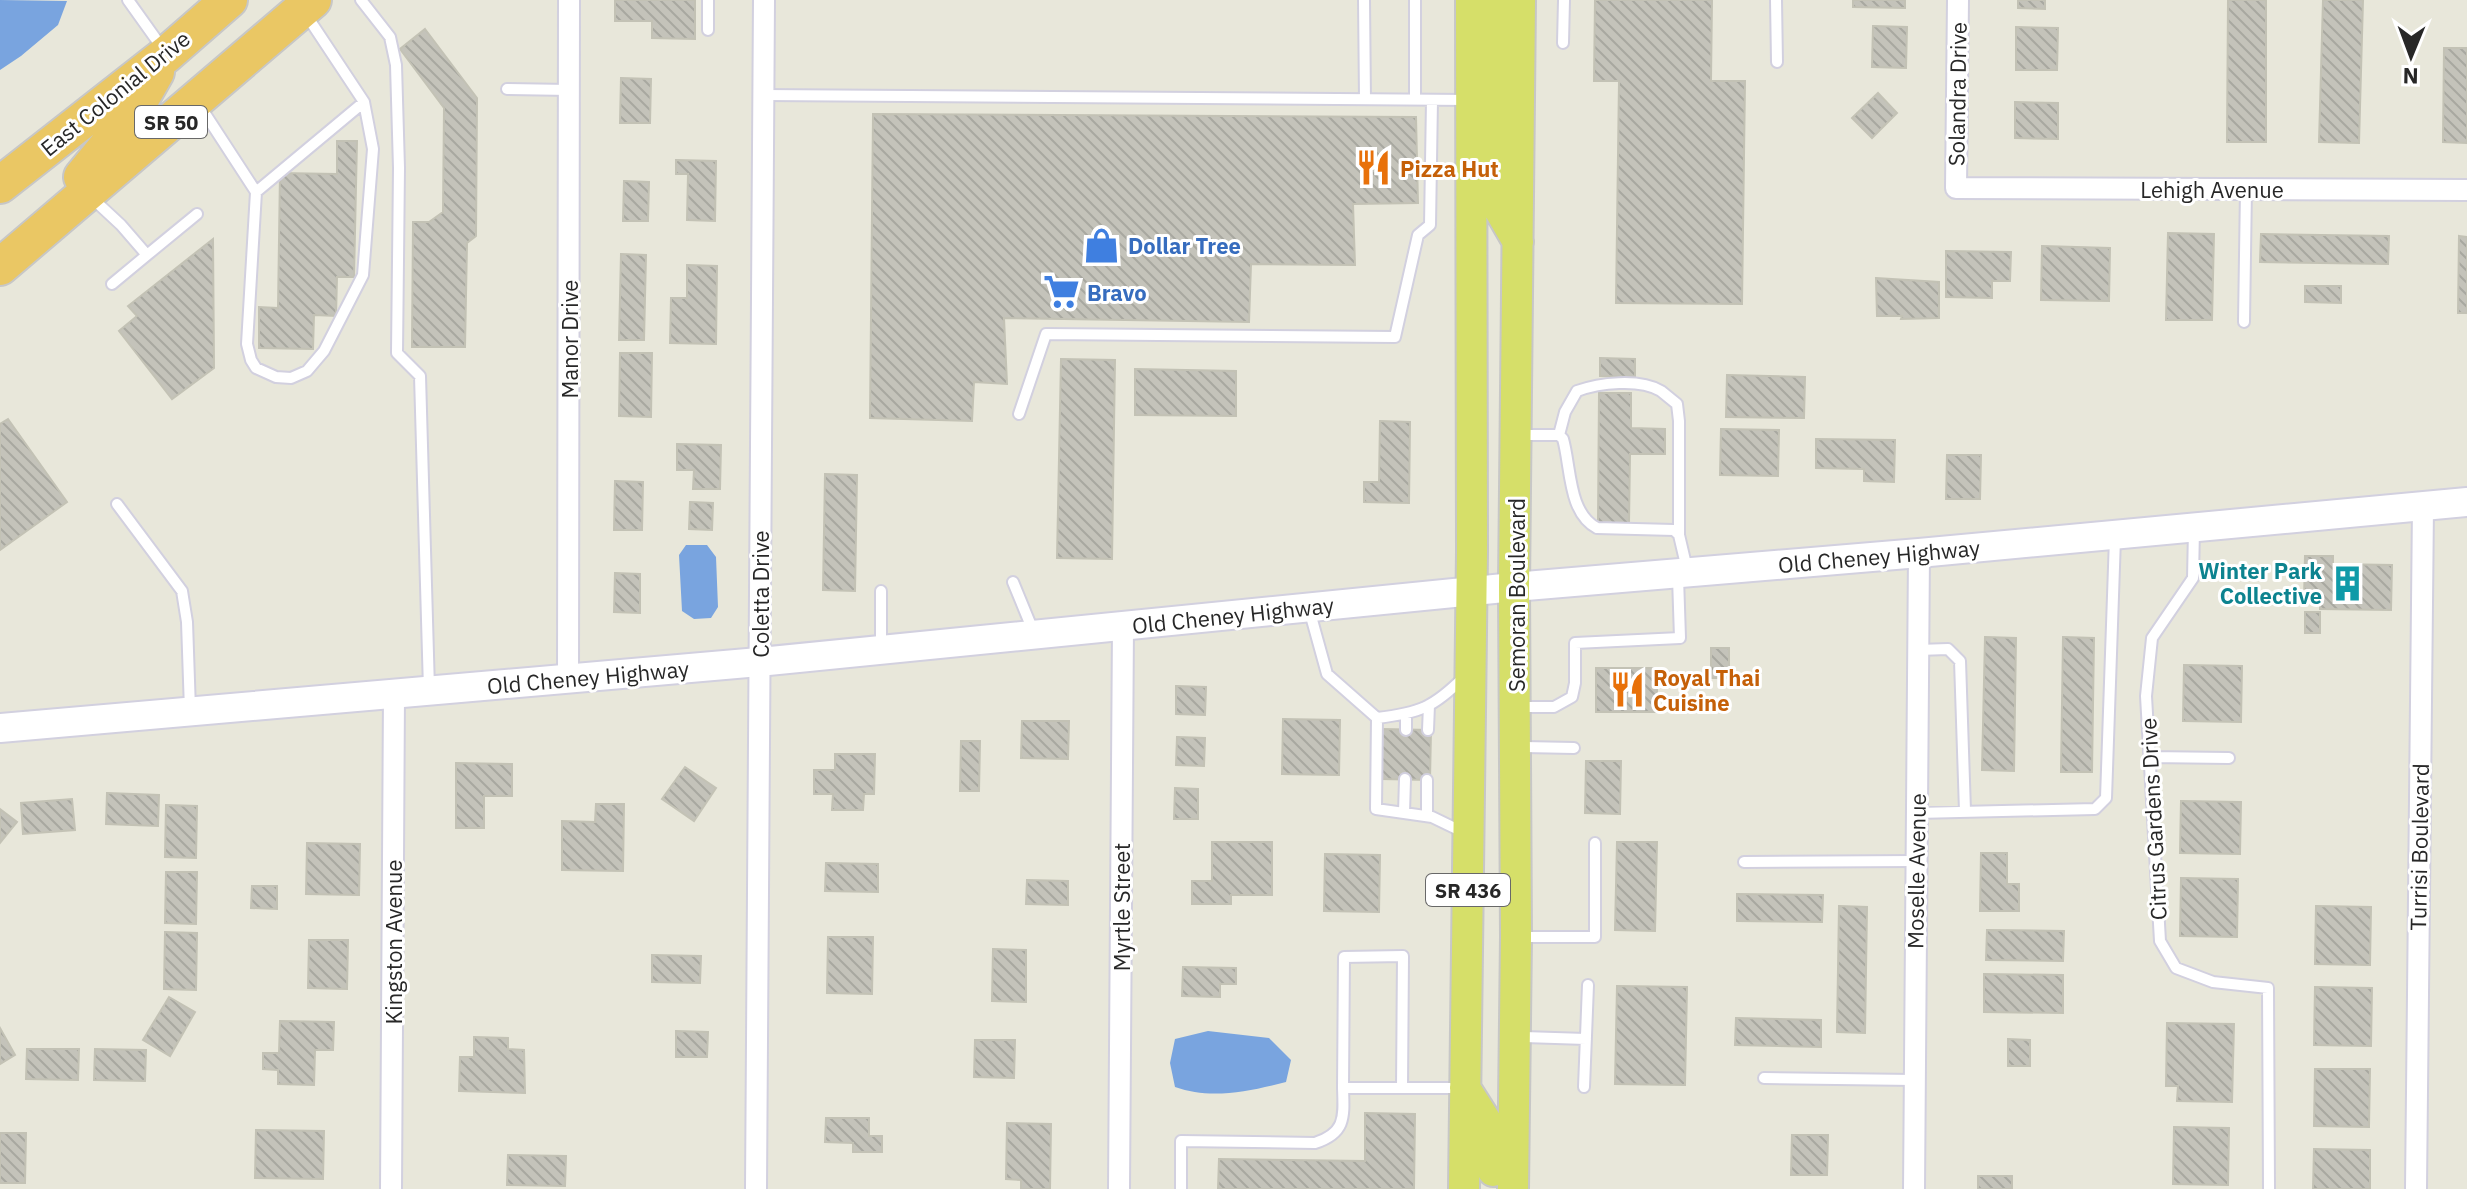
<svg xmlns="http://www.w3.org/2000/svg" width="2467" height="1189" font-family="'IBM Plex Sans',sans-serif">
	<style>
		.water { fill: #79a4df }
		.building { fill: url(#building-back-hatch); stroke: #c3c2b5; stroke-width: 2 }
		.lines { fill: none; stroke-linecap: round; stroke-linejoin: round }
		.lane-casing { stroke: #d2d0df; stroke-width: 14 }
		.street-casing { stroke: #d2d0df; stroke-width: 24 }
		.secondary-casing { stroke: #d2d0df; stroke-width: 32 }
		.primary-casing { stroke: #c7c7c7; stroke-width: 34 }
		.highway-casing { stroke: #c7c7c7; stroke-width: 40 }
		.lane { stroke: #fff; stroke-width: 10 }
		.street { stroke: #fff; stroke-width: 20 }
		.secondary { stroke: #fff; stroke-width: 28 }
		.primary { stroke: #d6df69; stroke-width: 30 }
		.highway { stroke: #eac764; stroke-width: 36 }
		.labels { text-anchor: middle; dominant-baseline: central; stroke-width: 6; stroke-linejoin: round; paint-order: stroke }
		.shield { fill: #fff; stroke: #686868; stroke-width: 2 }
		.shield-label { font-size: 20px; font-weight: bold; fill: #272727 }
		.street-label { font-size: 22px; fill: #272727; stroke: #fff }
		.food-label { font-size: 22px; font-weight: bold; fill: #c56008; stroke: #fff; text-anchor: start }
		.shop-label { font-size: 22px; font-weight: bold; fill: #366cbe; stroke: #fff; text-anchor: start }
		.culture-label { font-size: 22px; font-weight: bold; fill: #0d838f; stroke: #fff; text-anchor: end }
	</style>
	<defs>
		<pattern id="building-back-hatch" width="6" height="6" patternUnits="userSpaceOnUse" patternTransform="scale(2)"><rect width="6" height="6" fill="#c4c3ba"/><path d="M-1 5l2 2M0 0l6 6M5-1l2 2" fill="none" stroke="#a8a8a0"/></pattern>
	</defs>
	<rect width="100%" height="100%" fill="#e8e7da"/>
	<path class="water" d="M0,0L67,1L58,25L21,56L0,70Z
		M686,545H707L716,557L718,607L711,618L694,619L682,611L679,555Z
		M1208,1031L1269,1038L1291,1060L1286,1082C1250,1091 1211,1100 1175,1087L1170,1063L1175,1039Z"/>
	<path class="building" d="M615,0H695V39L652,38V21H615Z
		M1595,0H1712L1711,81H1745L1742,304L1616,303L1619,81H1594Z
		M1853,0H1905V8L1853,7Z
		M2018,0H2045V9L2018,8Z
		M2228,0H2266V142H2227Z
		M2323,0H2363L2359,143L2319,142Z
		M1873,26L1907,27L1906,68L1872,67Z
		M2016,27L2058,28L2057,70H2016Z
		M425,29L477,98L476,236L467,243L465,347H412L413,222H429L443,212L444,108L400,49Z
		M2444,48H2467V143L2443,142Z
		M621,78L651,79L650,123H620Z
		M1878,93L1897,113L1872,138L1852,118Z
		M2015,102L2058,103V139L2015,138Z
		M873,114L1416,117L1418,203L1353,204L1355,265L1251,264L1249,322L1004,318L1007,384L974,382L972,421L870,418Z
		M337,141H357L354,277H337L336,316L314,315L313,349L259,348V307L278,308L280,173L337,174Z
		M676,160L716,161L715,221L687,220L688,174H676Z
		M624,181L649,182L648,221H623Z
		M2168,233L2214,234L2212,320H2166Z
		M2261,234L2389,236L2388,264L2260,262Z
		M2459,236L2467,237V313H2458Z
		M213,239L214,368L172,399L119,331L137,316L128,306Z
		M2042,246L2110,248L2109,301L2041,300Z
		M1946,251L2011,252L2010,281H1992V298L1946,297Z
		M621,254L646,255L644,340H619Z
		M687,265L717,266L716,344L670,343L671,298H687Z
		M1876,278L1939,282V318L1901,319L1902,316H1877Z
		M2305,286H2341V303L2305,302Z
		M620,353H652L651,417L619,416Z
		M1600,358L1635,359V377L1600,376Z
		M1061,359L1115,360L1112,559L1057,558Z
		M1135,369L1236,371V416L1135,415Z
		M1727,375L1805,377L1804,418L1726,417Z
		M1599,393H1631V428L1665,429V454H1630L1629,523H1598Z
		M8,419L67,502L0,550V424Z
		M1380,421L1410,422L1409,503L1364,502V482H1379Z
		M1721,429L1779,430L1778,476L1720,475Z
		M1816,439L1895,440L1894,482L1864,481V469L1816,468Z
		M677,444L721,445L720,489H693L694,470H677Z
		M1947,455H1981L1980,499H1946Z
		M825,474L857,475L855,591L823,590Z
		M615,481L643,482L642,530H614Z
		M690,502L713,503L712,530L689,529Z
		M2305,556H2333V564L2392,565L2391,610L2320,609V602L2304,601Z
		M615,573L640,574V613L614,612Z
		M2305,612H2320V633H2305Z
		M1985,637L2016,638L2014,771L1982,770Z
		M2063,637L2094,638L2092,772H2061Z
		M1711,648H1729V678H1711Z
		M2184,665L2242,666L2241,722L2183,721Z
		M1596,668H1657V712H1596Z
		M1176,686L1206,687L1205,715L1176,714Z
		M1283,719L1340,720L1339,775L1282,774Z
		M1022,721H1069L1068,759L1021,758Z
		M1381,729L1431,730L1430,780L1381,779Z
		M1177,737L1205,738L1204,766L1176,765Z
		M961,741H980L979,791H960Z
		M835,754H875L874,794H864L863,810H832L833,794H814V770H835Z
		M1586,761H1621L1620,814L1585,813Z
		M456,763L512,764V796H484V828H456Z
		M685,767L716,788L694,821L662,799Z
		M1175,788L1198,789V819H1174Z
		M107,793L159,795L158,826L106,824Z
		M72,799L75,830L23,834L21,803Z
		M2181,801L2241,802L2240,854L2180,853Z
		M596,804H624L623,871L562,870V821L595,822Z
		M166,805L197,806L196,858L165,857Z
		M0,809L17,822L0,843Z
		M1212,842H1272V895H1231V904H1192V881H1212Z
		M1617,842H1657L1655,931L1615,930Z
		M307,843L360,844L359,895L306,894Z
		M1981,853H2007V884H2019V911H1980Z
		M1325,854L1380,855L1379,912L1324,911Z
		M826,863L878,864V892L825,891Z
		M166,872H197L196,924L165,923Z
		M2181,878L2238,879L2237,937L2180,936Z
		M1027,880L1068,881V905L1026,904Z
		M252,886H277V909L251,908Z
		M1737,894L1823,895L1822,922L1737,921Z
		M1839,906L1867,907L1865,1033L1837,1032Z
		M2316,906L2371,907L2370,965L2315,964Z
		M1987,930L2064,931L2063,961L1986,960Z
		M165,932L197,933L196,990L164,989Z
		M828,937H873L872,994L827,993Z
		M309,940H348L347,989L308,988Z
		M993,949L1026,950V1002L992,1001Z
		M652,955L701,956L700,983L652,982Z
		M1183,967L1236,968V984H1220V997L1182,996Z
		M1984,974L2063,975V1013L1984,1012Z
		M1617,986L1687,987L1685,1085L1615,1084Z
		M2315,987L2372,988L2371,1046L2314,1045Z
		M169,997L195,1012L170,1056L143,1040Z
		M1736,1018L1821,1020V1047L1735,1045Z
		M280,1021L334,1022L333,1050H315L314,1085L278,1084V1070L263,1069V1053H279Z
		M2167,1023L2234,1024L2232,1102L2177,1101L2178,1086H2166Z
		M0,1028L15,1055L0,1064Z
		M676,1031L708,1032L707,1057H676Z
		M474,1037L508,1038V1049L524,1050L525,1093L459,1091L460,1057H474Z
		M2008,1039L2030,1040V1066H2008Z
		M975,1040H1015L1014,1078L974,1077Z
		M27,1049H79L78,1080L26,1079Z
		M95,1049L146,1050L145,1081L94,1080Z
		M2315,1069H2370L2369,1127L2314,1126Z
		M1365,1113L1415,1114L1414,1189H1218L1219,1159L1365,1161Z
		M826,1118H869V1136H882V1152H853V1143L825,1142Z
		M1007,1123L1051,1124L1050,1189H1021V1180L1006,1179Z
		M2174,1127L2229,1128L2228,1185L2173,1184Z
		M256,1130L324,1131L323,1179L255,1178Z
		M0,1133H26L25,1183H0Z
		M1792,1135H1828L1827,1175H1791Z
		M2314,1149L2370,1150V1189H2313Z
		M508,1155L566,1156L565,1186L507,1185Z
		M1978,1176H2012V1189H1978Z"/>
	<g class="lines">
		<defs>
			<path id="lane" d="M128,0L163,49
				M361,0L390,37L396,65L399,168L397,353L420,376L429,689
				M1364,0L1365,99
				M1776,0L1777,62
				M708,30V0
				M1563,43L1564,0
				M507,89L570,90
				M763,95L1470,100
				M1415,100V0
				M200,106L256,192L247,344L251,360L256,368L276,377L291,378L307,371L324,351L363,275L373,149L364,102L305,13
				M256,192L364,102
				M92,198L121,225L147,255L112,284
				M147,255L197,214
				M2244,322L2246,189
				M1019,414L1046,334L1395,337L1418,235L1430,225L1432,100
				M1519,435H1559L1563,439C1571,467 1568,513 1597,528L1674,530L1679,535L1687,569
				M1559,435L1565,412L1577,391C1599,383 1639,378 1661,391C1666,395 1672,400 1677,404L1679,421V535
				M117,504L182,591L187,622L190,710
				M2194,529L2193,578L2152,638L2146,696L2160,941L2176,968L2213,982L2268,988L2269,1189
				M1013,582L1034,633
				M1309,609L1327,674L1377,718L1376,809L1432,817L1463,832
				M881,649V591
				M1918,650L1948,649L1960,661L1965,811
				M1518,707H1554L1572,697L1575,683V643L1680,638L1678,577
				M1377,718C1419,713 1433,708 1464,677
				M1406,730V715
				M1428,730L1429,705
				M1518,747L1574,748
				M2149,757L2229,758
				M1404,813L1405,779
				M1917,813L2095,809L2106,798L2115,538
				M1427,816V780
				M1744,862L1916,861
				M1518,937H1595V843
				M1520,1037L1586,1039
				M1764,1078L1914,1080
				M1584,1087L1588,985
				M1343,1088L1344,957L1403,956L1402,1088
				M1181,1189V1141L1315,1143C1346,1133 1344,1117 1343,1088H1463"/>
			<path id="street" d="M1958,0L1956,188L2467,190
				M568,678L569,0
				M391,1189L394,694
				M756,1189L764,0
				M1119,1189L1123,626
				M1914,1189L1919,553
				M2416,1189L2423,506"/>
			<path id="secondary" d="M0,728L759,662L1514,587L1919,553L2467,502"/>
			<path id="primary" d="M1497,0L1496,204L1518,242
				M1465,1088L1493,1132V1171
				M1464,1189L1472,552L1471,0
				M1513,1189L1516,937L1514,587L1520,0"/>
			<path id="highway" d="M82,177L128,121L156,72
				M0,185L167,54L229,0
				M0,267L313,0"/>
		</defs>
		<use href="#lane" class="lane-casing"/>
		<use href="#street" class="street-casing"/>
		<use href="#secondary" class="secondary-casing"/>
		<use href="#primary" class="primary-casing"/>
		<use href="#highway" class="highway-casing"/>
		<use href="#lane" class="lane"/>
		<use href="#street" class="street"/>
		<use href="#secondary" class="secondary"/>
		<use href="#primary" class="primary"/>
		<use href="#highway" class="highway"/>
	</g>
	<defs>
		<symbol id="restaurant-bare" viewBox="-9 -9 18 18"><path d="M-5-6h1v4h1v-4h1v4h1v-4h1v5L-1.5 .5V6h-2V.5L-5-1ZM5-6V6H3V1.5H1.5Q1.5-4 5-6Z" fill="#e8710a" stroke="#fff" stroke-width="2.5" paint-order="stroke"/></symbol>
		<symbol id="shop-bare" viewBox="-9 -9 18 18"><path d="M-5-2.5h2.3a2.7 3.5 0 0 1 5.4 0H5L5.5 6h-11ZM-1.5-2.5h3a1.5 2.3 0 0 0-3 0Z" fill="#3f7fe0" stroke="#fff" stroke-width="2.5" paint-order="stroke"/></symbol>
		<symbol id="supermarket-bare" viewBox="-9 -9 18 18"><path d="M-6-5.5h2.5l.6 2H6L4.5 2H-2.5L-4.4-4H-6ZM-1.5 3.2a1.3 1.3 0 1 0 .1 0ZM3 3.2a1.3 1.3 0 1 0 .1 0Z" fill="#3f7fe0" stroke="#fff" stroke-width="2.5" paint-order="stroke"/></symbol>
		<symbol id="building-bare" viewBox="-9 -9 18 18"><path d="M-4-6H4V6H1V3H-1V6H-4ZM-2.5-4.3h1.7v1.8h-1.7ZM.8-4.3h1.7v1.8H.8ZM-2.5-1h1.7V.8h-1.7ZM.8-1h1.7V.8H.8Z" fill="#0f9aa8" stroke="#fff" stroke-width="2.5" paint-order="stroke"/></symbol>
	</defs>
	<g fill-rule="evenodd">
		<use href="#restaurant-bare" x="1348" y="142" width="51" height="51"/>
		<use href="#shop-bare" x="1076" y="220" width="51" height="51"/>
		<use href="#supermarket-bare" x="1036" y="266" width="51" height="51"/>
		<use href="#building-bare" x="2322" y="558" width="51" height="51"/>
		<use href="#restaurant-bare" x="1602" y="664" width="51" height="51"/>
	</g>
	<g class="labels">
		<g class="shield">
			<rect x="135" y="106" width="72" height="32" rx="6"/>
			<rect x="1426" y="874" width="84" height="32" rx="6"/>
		</g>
		<g class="shield-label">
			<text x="171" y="122">SR 50</text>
			<text x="1468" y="890">SR 436</text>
		</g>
		<g class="street-label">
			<text transform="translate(115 93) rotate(-39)">East Colonial Drive</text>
			<text transform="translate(1957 94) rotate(-89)">Solandra Drive</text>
			<text x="2212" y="189">Lehigh Avenue</text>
			<text transform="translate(569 339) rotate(-90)">Manor Drive</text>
			<text transform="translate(1879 556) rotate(-5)">Old Cheney Highway</text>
			<text transform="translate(760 594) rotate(-90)">Coletta Drive</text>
			<text transform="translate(1516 595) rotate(-90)">Semoran Boulevard</text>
			<text transform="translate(1233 615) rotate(-6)">Old Cheney Highway</text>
			<text transform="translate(588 677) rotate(-5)">Old Cheney Highway</text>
			<text transform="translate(2153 819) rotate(-93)">Citrus Gardens Drive</text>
			<text transform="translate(2419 847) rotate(-89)">Turrisi Boulevard</text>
			<text transform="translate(1916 871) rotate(-89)">Moselle Avenue</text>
			<text transform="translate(1121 907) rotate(-90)">Myrtle Street</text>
			<text transform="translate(393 942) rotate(-90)">Kingston Avenue</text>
		</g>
		<g class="food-label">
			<text x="1400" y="168">Pizza Hut</text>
			<text x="1653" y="677">Royal Thai<tspan x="1653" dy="25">Cuisine</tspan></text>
		</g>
		<g class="shop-label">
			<text x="1128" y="245">Dollar Tree</text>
			<text x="1087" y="292">Bravo</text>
		</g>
		<g class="culture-label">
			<text x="2322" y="570">Winter Park<tspan x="2322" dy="25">Collective</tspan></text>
		</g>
	</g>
	<g transform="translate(2411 56) rotate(181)" stroke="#ffffff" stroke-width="6" paint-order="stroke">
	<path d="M0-6L14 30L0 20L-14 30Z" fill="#272727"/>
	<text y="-12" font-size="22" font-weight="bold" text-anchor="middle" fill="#272727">N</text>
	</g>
</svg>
